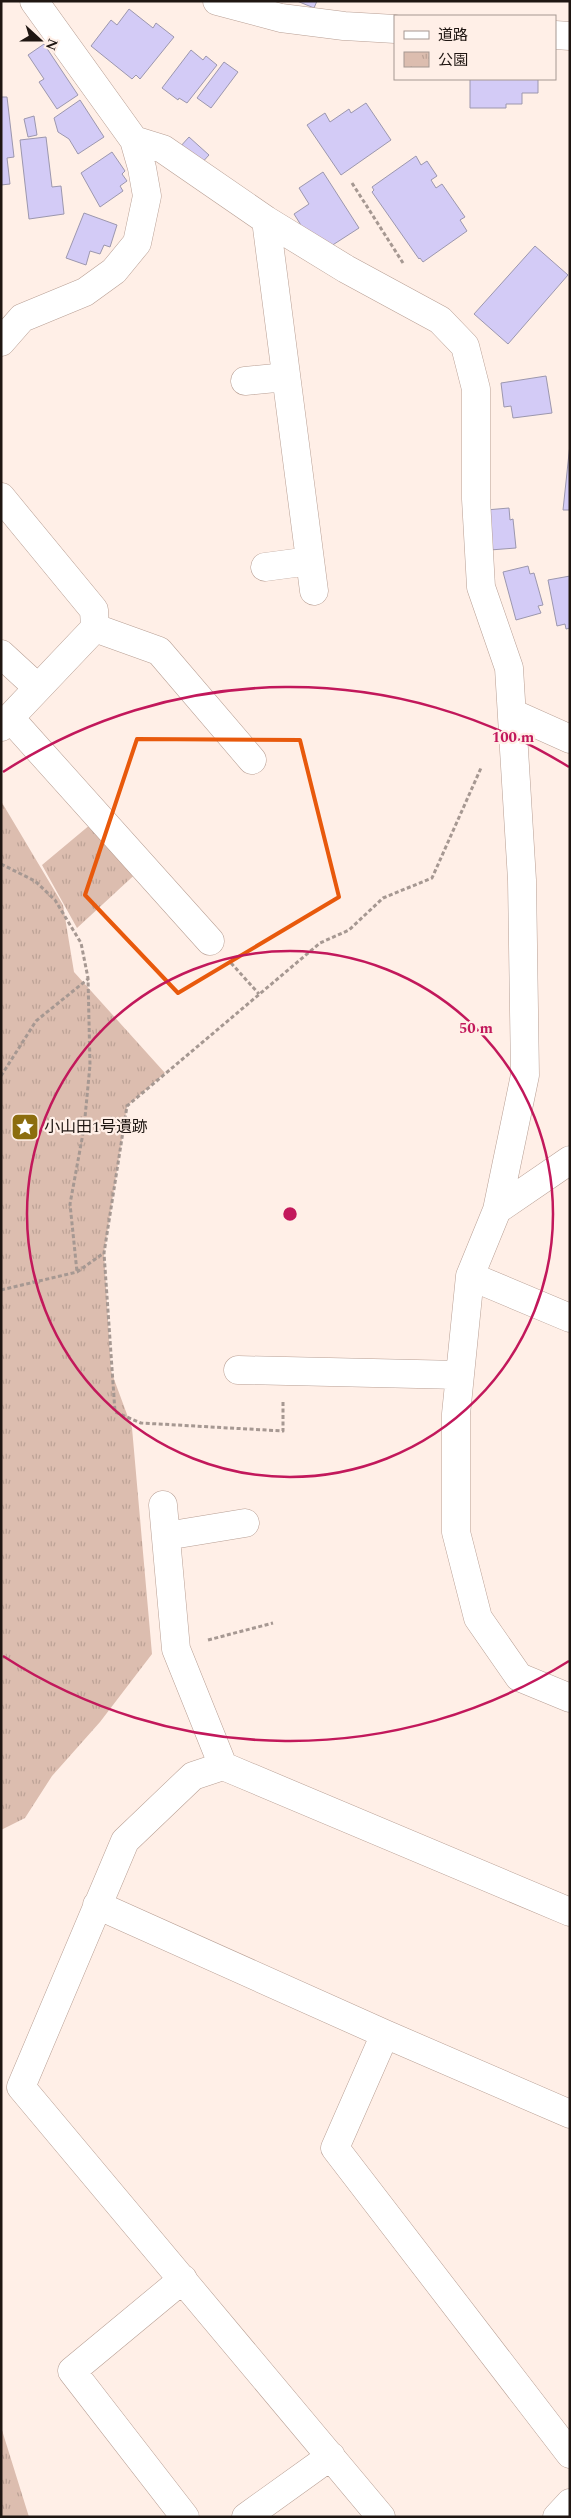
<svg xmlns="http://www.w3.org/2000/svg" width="571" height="2518" font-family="Spectral,'Noto Sans JP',serif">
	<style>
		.park { fill: url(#park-tufts) }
		.building { fill: #d3cbf6; stroke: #9c97ae }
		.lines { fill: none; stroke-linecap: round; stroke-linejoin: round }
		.minor-casing { stroke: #b89f94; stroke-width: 29 }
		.path { stroke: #a69892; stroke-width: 3; stroke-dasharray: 4 2.5; stroke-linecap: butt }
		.minor { stroke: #fff; stroke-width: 28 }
		.marked { fill: none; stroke: #e8590c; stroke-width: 4; stroke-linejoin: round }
		.ring { fill: none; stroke: #c2185b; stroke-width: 2.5 }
		.labels { text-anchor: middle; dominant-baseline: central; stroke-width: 4.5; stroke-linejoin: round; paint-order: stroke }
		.poi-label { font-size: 16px; fill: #1f1612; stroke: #ffefe7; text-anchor: start }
		.centre { fill: #c2185b; stroke: #ffefe7; stroke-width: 2.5 }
		.ring-label { font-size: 15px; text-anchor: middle; font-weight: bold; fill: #c2185b; stroke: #ffefe7; stroke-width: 4.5; stroke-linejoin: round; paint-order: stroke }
	</style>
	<defs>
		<pattern id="park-tufts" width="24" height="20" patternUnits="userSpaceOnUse" patternTransform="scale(1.25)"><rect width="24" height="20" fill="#dcbdaf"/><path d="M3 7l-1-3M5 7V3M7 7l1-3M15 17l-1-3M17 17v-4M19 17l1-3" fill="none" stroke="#bca296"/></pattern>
	</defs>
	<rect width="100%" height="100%" fill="#ffefe7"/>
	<path class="park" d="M1,801L63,905L74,972L165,1073L127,1106L104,1253L111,1371L132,1428L152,1654L100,1722L52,1776L25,1818L1,1830Z
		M97,819L142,868L77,928L42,865Z
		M1,2427L29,2517H1Z"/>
	<path class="building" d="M297,1H317L314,8Z
		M129,9L153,28L156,23L174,37L140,79L136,75L132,79L91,46L111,20L117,25Z
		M44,44L78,95L57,109L39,82L44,79L28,55Z
		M191,50L203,60L206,56L217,65L187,103L179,98L178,100L162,88Z
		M224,62L238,72L211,108L197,98Z
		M470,79H538V93H522V104H506V108H470Z
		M1,97H7L14,157L7,158L10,184L1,185Z
		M80,100L104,137L78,154L69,139L58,132L54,118Z
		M366,103L391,140L341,175L307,125L325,113L330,122L349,109L351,113Z
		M34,116L37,135L28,137L24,119Z
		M46,137L52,187L61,186L64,214L29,219L20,140Z
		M189,137L209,155L199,166L179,148Z
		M112,152L125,171L122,174L127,181L120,186L123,191L100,207L81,173Z
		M416,156L421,165L427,161L437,176L431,180L436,188L442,184L465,217L460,220L467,231L423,262L420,258L419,259L372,192L374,190L372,187Z
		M323,172L359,228L328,248L309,238L294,214L309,204L299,188Z
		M84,213L117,225L110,247L104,245L100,254L90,251L86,265L66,258Z
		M535,246L568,275L508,344L474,314Z
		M546,376L552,413L513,418L511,406L504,407L501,383Z
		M570,444V510H563Z
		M509,508L510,520L513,519L516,548L490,550L486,510Z
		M528,566L530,574L534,573L543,605L538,606L541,613L516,620L503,572Z
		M570,576V628L566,629L565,624L557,626L548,580Z"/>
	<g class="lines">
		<defs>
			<path id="minor" d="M217,1L281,18L344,26L395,29
				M555,35L570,36
				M134,140L163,149L266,220L346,269L440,320L465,346L476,389V499L481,587L509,668L522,880L525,1075L497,1210
				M266,220L314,591
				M1,342L22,318L85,292L114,271L137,243L147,196L142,168L134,140L34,1
				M245,381L286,377
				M1,497L94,610L95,628L1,727
				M265,567L310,561
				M95,628L159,651L252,760
				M1,654L38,688
				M512,713L570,739
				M10,718L210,941
				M570,1160L497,1210L470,1276L456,1414V1532L478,1618L519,1677L570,1698
				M470,1276L570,1318
				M238,1370L460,1375
				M163,1505L176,1649L223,1766
				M166,1536L245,1523
				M97,1905L385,2034L570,2114
				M385,2034L335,2148L570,2454
				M183,2279L72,2371L185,2517
				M246,2517L331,2456
				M381,2517L21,2087L125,1841L193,1776L223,1766L570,1912
				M557,2517L570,2503"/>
		</defs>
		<use href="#minor" class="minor-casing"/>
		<path class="path" d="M352,183L403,263
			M1,864L35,881L55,900L81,943L88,978L90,1065L84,1128L70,1204L77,1272
			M231,963L259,994
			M1,1076L36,1021L88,979
			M1,1290L77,1272L104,1253
			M283,1402V1431L141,1423L115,1412L104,1253L127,1106L320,943L349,930L383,898L432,878L481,768
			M208,1640L273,1623"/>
		<use href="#minor" class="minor"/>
	</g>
	<path class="marked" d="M137,739L300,740L339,897L178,993L85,895Z"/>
	<g class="ring">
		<circle cx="290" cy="1214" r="263"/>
		<path d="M569 1661A527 527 0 0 1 3 1656M3 772A527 527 0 0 1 569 767"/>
	</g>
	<defs>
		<symbol id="sight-square" viewBox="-11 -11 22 22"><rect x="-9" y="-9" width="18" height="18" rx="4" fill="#8c6d0f" stroke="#ffefe7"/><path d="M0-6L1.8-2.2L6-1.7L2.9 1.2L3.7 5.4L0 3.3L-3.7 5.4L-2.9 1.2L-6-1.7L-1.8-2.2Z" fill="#fff"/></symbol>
	</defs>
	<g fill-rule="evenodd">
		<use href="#sight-square" x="9" y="1111" width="32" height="32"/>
	</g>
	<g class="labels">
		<g class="poi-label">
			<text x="44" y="1127">小山田1号遺跡</text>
		</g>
	</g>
	<circle cx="290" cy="1214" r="8" class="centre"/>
	<g class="ring-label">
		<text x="513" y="742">100 m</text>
		<text x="476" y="1033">50 m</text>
	</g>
	<rect width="571" height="2518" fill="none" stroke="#1f1612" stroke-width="5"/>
	<rect x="394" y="15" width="162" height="65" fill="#ffefe7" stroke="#a59892"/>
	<rect x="404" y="31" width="25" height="8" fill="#ffffff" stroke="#a59892"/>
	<text x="438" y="40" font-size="15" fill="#1f1612">道路</text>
	<rect x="404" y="52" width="25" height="15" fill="url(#park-tufts)" stroke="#a59892"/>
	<text x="438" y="65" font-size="15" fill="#1f1612">公園</text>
	<g transform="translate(40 40) rotate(111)" stroke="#ffefe7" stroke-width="4" paint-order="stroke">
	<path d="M0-4L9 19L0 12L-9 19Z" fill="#1f1612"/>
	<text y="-8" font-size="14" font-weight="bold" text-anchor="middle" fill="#1f1612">N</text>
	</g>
</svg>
